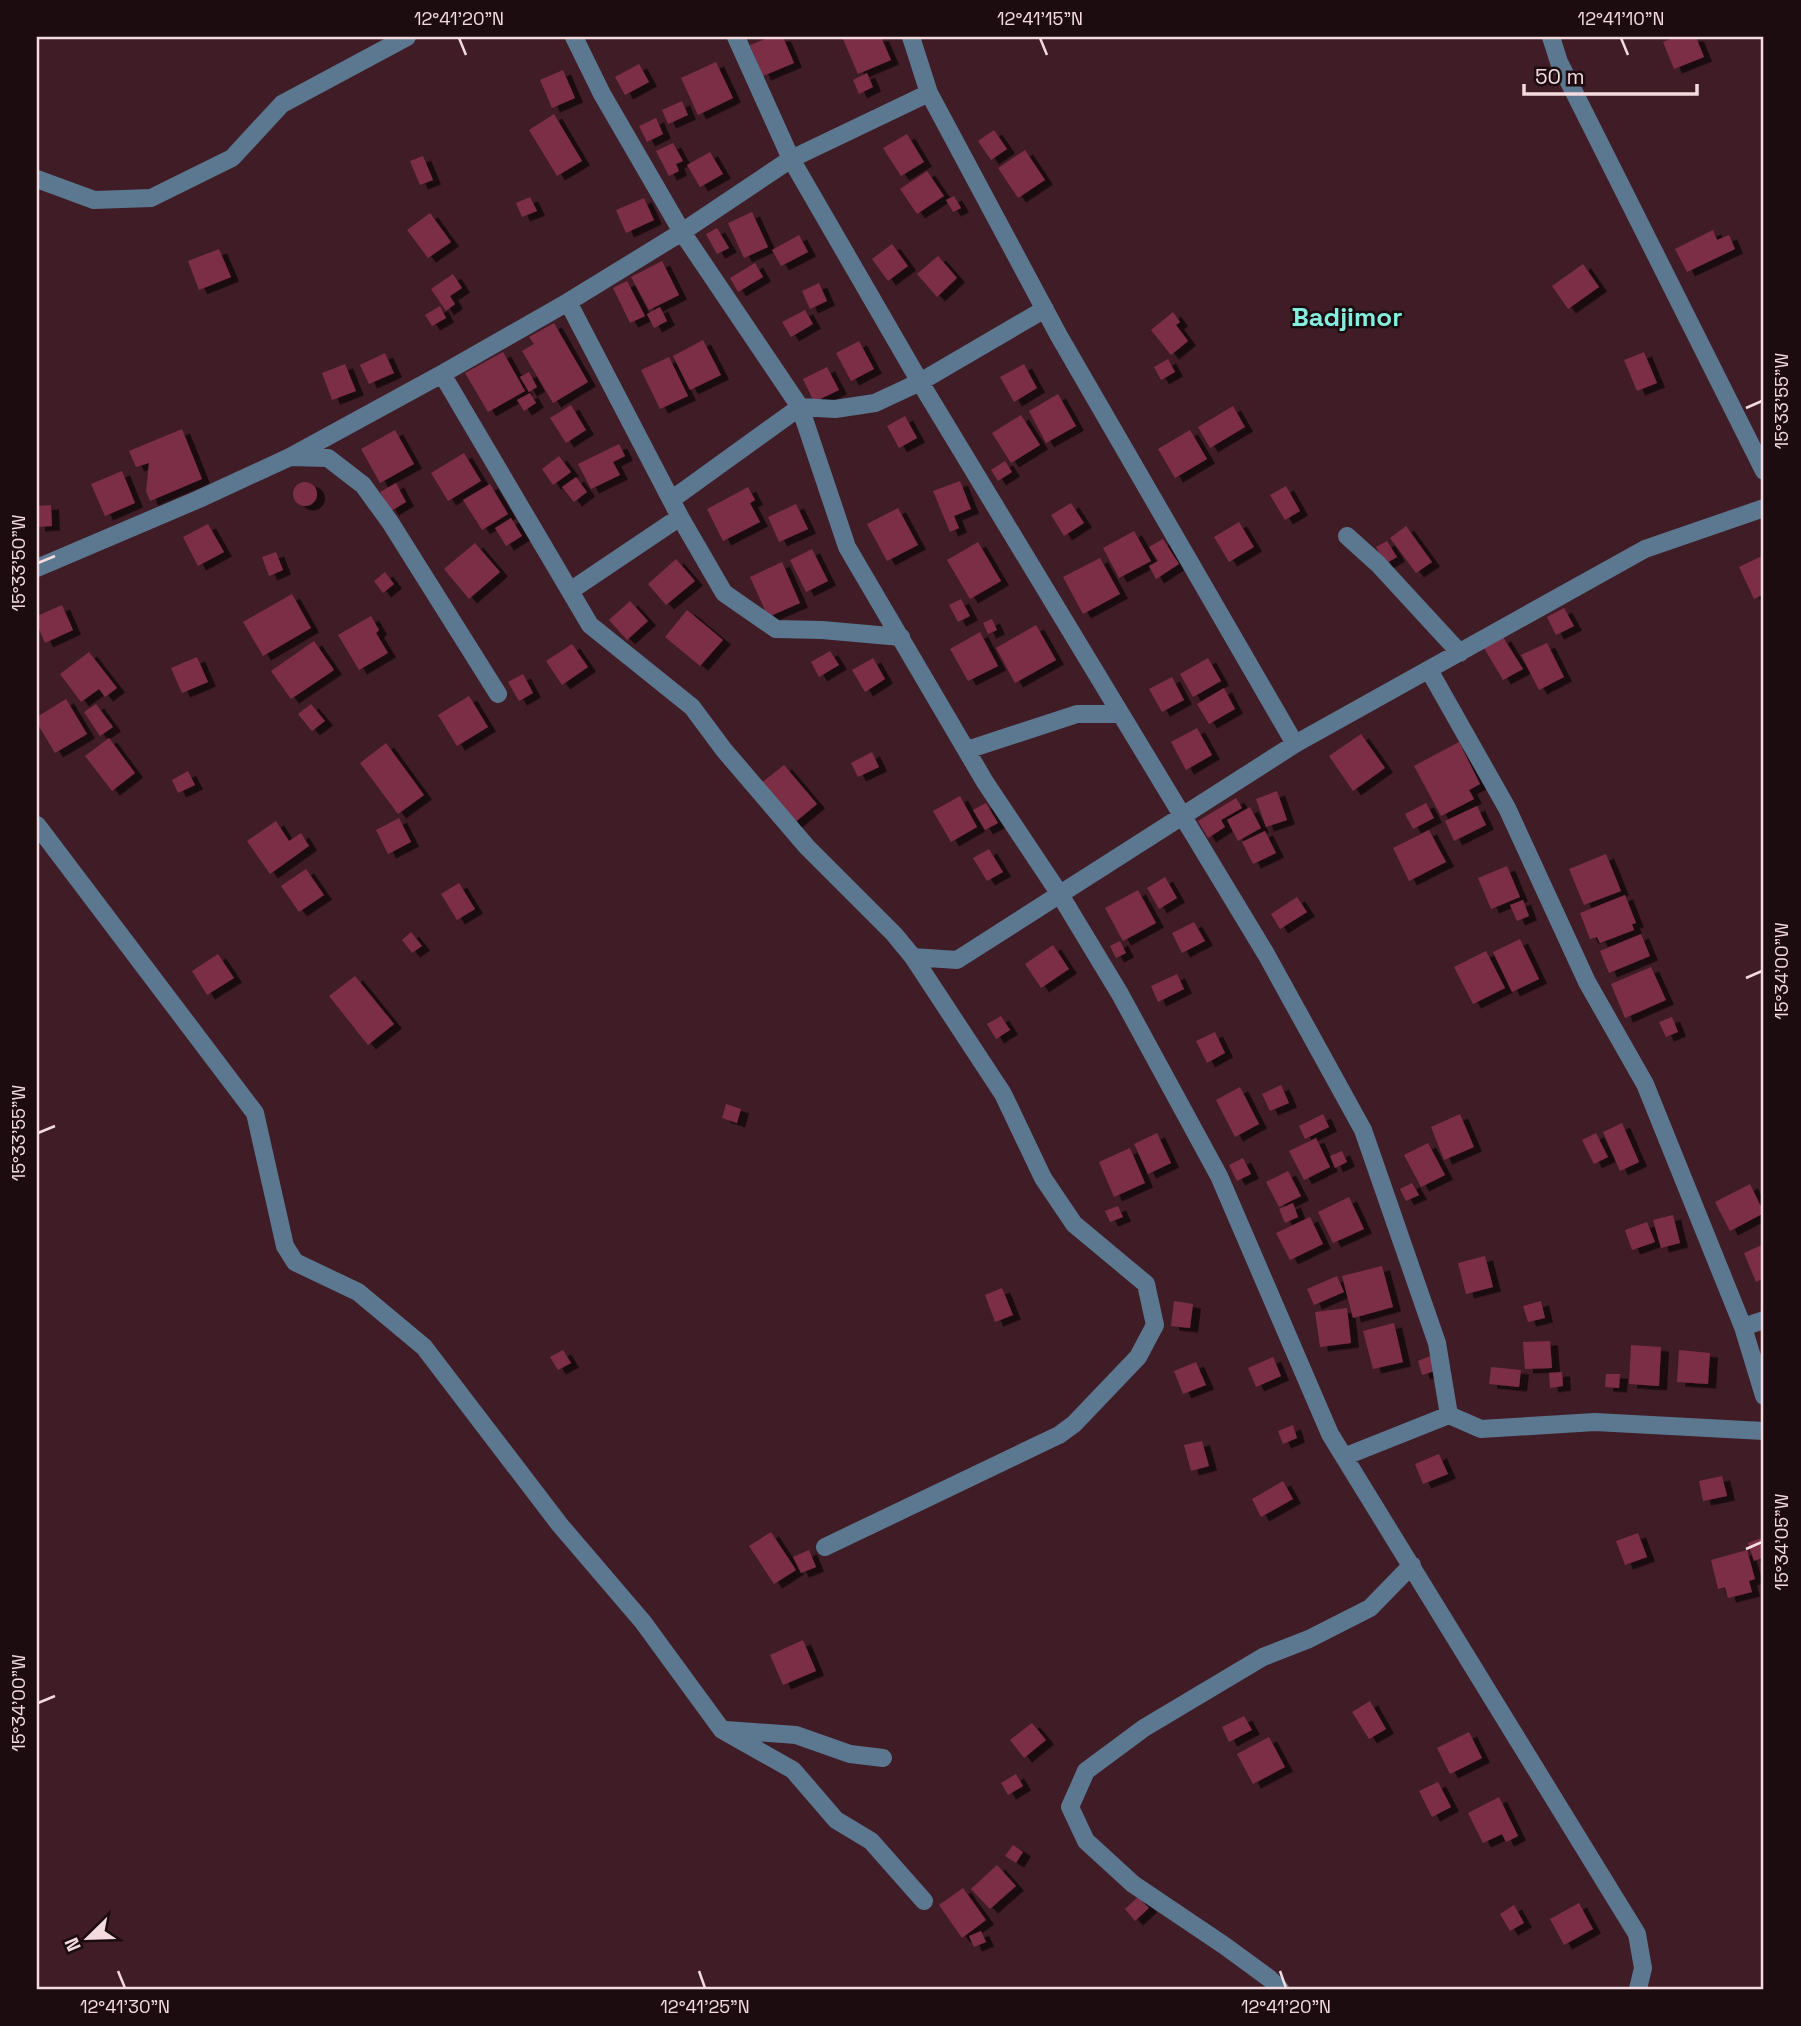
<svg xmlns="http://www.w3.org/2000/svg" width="1801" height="2026" font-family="'Space Grotesk',sans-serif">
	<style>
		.building { fill: #7c2e47; filter: url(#shadow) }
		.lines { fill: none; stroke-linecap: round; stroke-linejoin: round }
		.minor { stroke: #5b7890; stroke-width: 18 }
		.ticks { fill: none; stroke: #f3dbe0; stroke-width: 2.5 }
		.labels { text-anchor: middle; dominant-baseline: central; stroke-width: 5; stroke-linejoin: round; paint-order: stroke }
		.quarter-label { font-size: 26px; font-weight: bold; fill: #85eddd; stroke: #1c0c10 }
		.neatline { fill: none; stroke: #f3dbe0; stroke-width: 2.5 }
		.ticks-label { font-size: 18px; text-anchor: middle; fill: #f3dbe0 }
	</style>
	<defs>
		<filter id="shadow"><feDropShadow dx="8" dy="4.5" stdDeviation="0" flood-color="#0009"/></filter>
	</defs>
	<rect width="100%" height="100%" fill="#3f1c26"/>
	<path class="building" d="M770,37H783L794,63L763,76L750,45Z
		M842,37H881L891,60L858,74Z
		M1675,37H1696L1704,57L1674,69L1663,42Z
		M716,62L733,98L698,115L681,78Z
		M639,64L649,82L625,95L615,77Z
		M563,70L575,98L552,108L540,80Z
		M867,73L873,87L859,94L853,80Z
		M682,101L688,115L668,124L662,110Z
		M554,114L582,161L557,176L529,130Z
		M656,118L663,134L647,142L639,126Z
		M994,130L1007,149L991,160L978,141Z
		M907,134L924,162L901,176L883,148Z
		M673,143L683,161L676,164L679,171L669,176L656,151Z
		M1025,150L1045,180L1018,198L998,168Z
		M710,152L723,174L700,187L687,165Z
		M423,156L433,180L420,185L410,161Z
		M927,171L944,196L917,214L900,189Z
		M954,196L961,208L953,212L946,200Z
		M530,197L537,211L522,217L516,203Z
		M644,198L654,220L626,233L616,210Z
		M752,212L768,247L744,258L728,223Z
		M430,213L451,242L428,258L407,230Z
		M717,228L729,248L717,254L706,234Z
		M1713,230L1717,240L1729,235L1735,249L1687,272L1675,249Z
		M799,235L808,252L781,266L772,250Z
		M892,244L908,266L888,281L872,259Z
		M219,249L231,277L199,290L188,261Z
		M938,256L957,278L937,297L917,274Z
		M662,261L679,295L649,310L631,277Z
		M755,263L763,277L738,292L730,278Z
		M1583,264L1599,287L1568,309L1552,286Z
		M453,274L462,288L450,296L455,304L446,311L431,289Z
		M627,281L645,316L630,323L613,288Z
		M819,283L827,301L810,309L802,291Z
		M440,306L446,318L432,326L425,315Z
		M660,307L667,321L654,328L647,314Z
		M805,310L813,324L791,337L782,322Z
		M1173,312L1180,322L1176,325L1188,341L1171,355L1151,330Z
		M554,323L588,382L553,403L522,351L534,344L529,337Z
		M703,340L721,375L690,390L673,356Z
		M859,341L874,369L851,381L836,353Z
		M503,352L525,391L488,412L465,373Z
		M1644,352L1657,383L1637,391L1624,360Z
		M385,353L394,373L369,384L360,365Z
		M669,357L688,396L660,409L641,370Z
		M1168,359L1175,372L1161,380L1154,367Z
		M345,364L356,391L332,400L322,373Z
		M1024,364L1037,388L1014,402L1000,377Z
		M827,367L839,390L814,402L803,379Z
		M529,372L537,387L529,392L520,377Z
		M530,393L536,403L524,411L517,400Z
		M1058,394L1076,426L1046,443L1029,411Z
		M571,405L586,430L566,443L550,418Z
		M1233,406L1245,427L1210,448L1198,427Z
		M1021,415L1040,445L1011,463L992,433Z
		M905,416L917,438L899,448L887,426Z
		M182,429L202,479L150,501L146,491L149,463L136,467L129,451Z
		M395,430L414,464L380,483L361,449Z
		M1190,430L1207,459L1175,478L1158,449Z
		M619,444L625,456L613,462L620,475L591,489L578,464Z
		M464,453L481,481L448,501L431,473Z
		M559,456L571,472L553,485L542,469Z
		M1005,461L1012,472L998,481L991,470Z
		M122,471L135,503L105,516L91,484Z
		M576,477L587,492L574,502L562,487Z
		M960,481L971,509L954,516L959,528L950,532L933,491Z
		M293 494a12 12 0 1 1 24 0a12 12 0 1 1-24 0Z
		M396,483L406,502L391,511L380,492Z
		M490,484L508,514L482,530L463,500Z
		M1286,486L1300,511L1285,520L1270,495Z
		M748,487L755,500L750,503L760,522L723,541L707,509Z
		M1071,503L1084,523L1064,536L1051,515Z
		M796,504L808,529L779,542L768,517Z
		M51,505L52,526L37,527V506Z
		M898,508L918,545L887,561L867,524Z
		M511,518L522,536L506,546L495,528Z
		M1239,522L1254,547L1229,562L1214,537Z
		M208,524L224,552L198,566L183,537Z
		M1406,526L1432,562L1416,573L1390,538Z
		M1134,531L1151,561L1119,578L1103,548Z
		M1163,539L1179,564L1156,579L1149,566L1158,561L1149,547Z
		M1387,541L1397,557L1385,564L1376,547Z
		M978,542L1001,581L970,599L947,560Z
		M475,543L500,572L469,599L444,569Z
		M812,549L828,581L806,592L790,560Z
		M276,552L283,570L269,576L262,557Z
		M1764,555V594L1754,599L1739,567Z
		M1100,558L1120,594L1083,614L1063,577Z
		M676,559L695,581L666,605L648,584Z
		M782,562L800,603L768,617L750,577Z
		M385,572L394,584L383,593L374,581Z
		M292,594L311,628L263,656L243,622Z
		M961,599L970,616L958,622L949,605Z
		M630,601L648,621L627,640L609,620Z
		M62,605L73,630L45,643L37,624V616Z
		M1564,608L1574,626L1556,635L1547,617Z
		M687,610L723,640L700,666L665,637Z
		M371,616L379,630L376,633L388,653L359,670L338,635Z
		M992,619L997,630L988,634L983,623Z
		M1036,625L1056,660L1015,683L996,648Z
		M980,632L998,666L968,681L950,649Z
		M1503,637L1523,669L1503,680L1484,648Z
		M314,641L334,670L291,699L271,671Z
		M1547,643L1564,677L1539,690L1521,655Z
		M572,644L588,667L562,685L546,661Z
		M830,651L839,665L819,677L811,662Z
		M89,652L117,688L105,697L99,689L81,702L60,674Z
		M197,657L208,682L182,693L171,668Z
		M873,658L885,679L865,692L852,670Z
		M1208,658L1221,681L1193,697L1180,674Z
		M523,674L533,693L519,701L508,682Z
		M1172,677L1184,700L1162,712L1149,689Z
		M1224,688L1235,709L1209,724L1197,704Z
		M469,696L488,727L457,746L438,715Z
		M66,699L87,734L55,753L37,723V717Z
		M96,704L113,727L100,736L84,712Z
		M311,704L325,721L312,731L298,714Z
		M1197,728L1212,755L1186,770L1171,742Z
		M1361,734L1385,768L1353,791L1329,756Z
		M109,738L135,773L112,791L85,756Z
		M1459,742L1480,784L1469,790L1474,799L1441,816L1414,766Z
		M386,743L424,795L398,814L360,763Z
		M872,752L879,767L858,777L851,763Z
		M784,765L817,804L793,824L760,784Z
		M188,771L195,785L178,793L172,780Z
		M1277,791L1287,820L1266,827L1256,799Z
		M960,796L977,827L951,842L933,811Z
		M1236,798L1242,808L1221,820L1225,827L1208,838L1198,821Z
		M986,803L998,823L985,830L973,810Z
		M1426,803L1434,818L1413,829L1405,814Z
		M1477,806L1486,825L1454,841L1445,821Z
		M1250,807L1261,828L1238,841L1227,820Z
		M399,818L411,842L388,854L376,830Z
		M276,821L289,841L301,833L309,846L270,874L247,841Z
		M1429,830L1446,862L1409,881L1393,848Z
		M1265,831L1276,853L1253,864L1242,842Z
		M989,849L1003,872L987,881L973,858Z
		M1606,854L1621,891L1584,905L1569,869Z
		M1507,866L1520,897L1491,909L1478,878Z
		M306,869L324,895L299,912L281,886Z
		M1165,877L1177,898L1159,909L1147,888Z
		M459,883L475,909L457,920L441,894Z
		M1138,890L1156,923L1123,941L1105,908Z
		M1625,895L1636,923L1632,924L1634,930L1600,943L1597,937L1590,939L1580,913Z
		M1297,897L1307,912L1280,929L1271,914Z
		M1523,900L1529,916L1517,921L1510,905Z
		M1194,922L1205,941L1182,953L1172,933Z
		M411,932L422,946L412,953L402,940Z
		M1641,934L1650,956L1609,973L1600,951Z
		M1520,939L1539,979L1512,992L1493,952Z
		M1120,941L1126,953L1116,958L1110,946Z
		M1053,945L1069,969L1041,988L1025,964Z
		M1486,951L1505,988L1473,1004L1454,967Z
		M218,954L234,978L207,995L192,971Z
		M1651,967L1666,1000L1625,1018L1611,984Z
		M1177,974L1184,989L1158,1002L1151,986Z
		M355,976L394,1024L368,1045L329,996Z
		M1001,1016L1010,1030L996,1039L987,1024Z
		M1672,1017L1678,1032L1666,1037L1659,1022Z
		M1215,1032L1225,1053L1207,1063L1196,1041Z
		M1281,1085L1289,1103L1270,1111L1262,1094Z
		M1240,1087L1259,1124L1235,1137L1216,1100Z
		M726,1104L741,1109L737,1123L722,1118Z
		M1323,1114L1329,1127L1305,1139L1299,1126Z
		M1460,1114L1474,1147L1444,1160L1431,1127Z
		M1622,1123L1639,1162L1620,1171L1603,1132Z
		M1157,1133L1171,1163L1148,1174L1134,1144Z
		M1596,1133L1608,1157L1594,1164L1582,1140Z
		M1316,1138L1330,1167L1304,1180L1289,1151Z
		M1428,1143L1445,1175L1421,1187L1404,1155Z
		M1130,1148L1145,1183L1114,1197L1099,1162Z
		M1342,1151L1347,1162L1335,1168L1330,1156Z
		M1243,1158L1251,1174L1237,1181L1229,1165Z
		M1288,1171L1301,1196L1279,1207L1266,1182Z
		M1412,1183L1419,1195L1406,1201L1400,1189Z
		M1750,1184L1764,1213L1730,1231L1715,1202Z
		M1349,1197L1364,1229L1333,1243L1318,1212Z
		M1293,1203L1298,1217L1285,1223L1279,1209Z
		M1118,1206L1123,1217L1110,1222L1105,1211Z
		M1673,1215L1680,1243L1661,1248L1653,1220Z
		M1310,1217L1323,1244L1290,1260L1276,1233Z
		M1647,1222L1655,1242L1632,1250L1625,1230Z
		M1764,1244V1278L1756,1282L1744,1253Z
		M1485,1256L1493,1287L1466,1294L1458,1263Z
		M1382,1266L1393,1307L1353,1318L1342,1276Z
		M1337,1276L1344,1292L1314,1305L1307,1289Z
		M1002,1288L1013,1315L995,1322L985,1295Z
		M1174,1301L1193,1304L1190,1328L1171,1326Z
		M1541,1301L1545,1318L1528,1322L1523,1306Z
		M1347,1308L1351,1343L1320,1347L1315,1312Z
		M1394,1323L1403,1362L1373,1369L1363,1331Z
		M1550,1341L1552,1368L1525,1369L1523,1342Z
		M1631,1345L1661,1347L1659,1386L1629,1384Z
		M563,1350L571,1363L558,1370L550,1357Z
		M1679,1350L1710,1353L1708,1384L1677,1382Z
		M1430,1356L1435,1371L1422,1375L1418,1361Z
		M1273,1357L1281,1376L1256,1387L1248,1368Z
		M1196,1362L1206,1385L1183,1394L1174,1371Z
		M1491,1367L1521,1370L1519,1387L1489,1384Z
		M1562,1372L1563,1386L1550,1388L1549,1373Z
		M1606,1374H1620L1619,1388L1605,1387Z
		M1293,1425L1297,1438L1283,1444L1278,1431Z
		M1202,1441L1209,1466L1191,1471L1184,1445Z
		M1439,1454L1448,1474L1423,1484L1415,1464Z
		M1722,1476L1727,1496L1703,1501L1699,1481Z
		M1283,1481L1293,1499L1261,1517L1252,1499Z
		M771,1532L796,1570L774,1584L749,1546Z
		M1638,1533L1647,1557L1625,1565L1616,1541Z
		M1764,1537V1557L1754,1561L1748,1543Z
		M809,1550L816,1567L801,1573L793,1557Z
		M1747,1550L1755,1579L1749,1581L1752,1592L1728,1598L1725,1587L1718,1589L1711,1560Z
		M803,1640L816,1671L783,1685L770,1655Z
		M1370,1701L1386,1729L1369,1739L1352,1712Z
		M1244,1716L1252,1730L1229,1742L1222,1727Z
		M1032,1723L1046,1740L1024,1758L1010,1740Z
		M1469,1732L1482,1758L1450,1774L1437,1748Z
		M1269,1737L1285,1767L1253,1784L1237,1754Z
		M1016,1774L1023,1786L1008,1795L1001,1783Z
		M1438,1782L1451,1807L1432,1817L1419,1791Z
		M1499,1797L1518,1836L1506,1842L1502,1834L1483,1843L1468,1813Z
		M1013,1845L1023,1852L1016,1863L1005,1856Z
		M997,1865L1016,1886L990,1909L971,1889Z
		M963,1888L986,1920L962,1938L939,1905Z
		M1138,1897L1149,1908L1135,1921L1125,1909Z
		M1579,1903L1593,1929L1564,1945L1550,1919Z
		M1514,1905L1524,1923L1510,1931L1500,1914Z
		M981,1931L986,1942L974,1947L969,1936Z"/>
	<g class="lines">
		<path class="minor" d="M574,37L602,94L682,232L800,407L847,547L985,782L1059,893L1120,994L1219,1176L1330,1434L1637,1934L1643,1968L1638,1989
			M736,37L791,159L920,382L1266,954L1363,1130L1437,1343L1449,1415L1481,1429L1595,1422L1764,1431
			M911,37L929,93L1059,336L1295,744
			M1551,37L1559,62L1764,471
			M37,179L94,200L151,198L232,158L282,104L407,37
			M568,302L680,517L724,593L776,629L822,630L901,637
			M442,374L590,625L692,707L724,750L807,847L894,934L913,957L1003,1094L1043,1178L1074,1224L1146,1284L1155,1325L1138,1357L1074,1424L1059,1435L825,1547
			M290,457L442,374L568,302L682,232L791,159L929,93
			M671,500L800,407L835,409L875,403L920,382L1045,309
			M1347,536L1378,564L1460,653
			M37,568L199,499L290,457L328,458L363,485L390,522L498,694
			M570,591L680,517
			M1429,670L1507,808L1587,982L1645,1084L1743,1327L1764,1396
			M967,750L1077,714H1120
			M37,825L255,1113L285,1246L295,1262L358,1292L424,1347L560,1525L643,1622L722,1730L793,1770L836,1820L871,1841L924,1901
			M913,957L957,960L1295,744L1645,549L1764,508
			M1743,1327L1764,1320
			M1346,1456L1449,1415
			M726,1730L796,1735L850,1754L883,1758
			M1280,1989L1270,1979L1225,1946L1133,1884L1086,1841L1070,1807L1086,1771L1144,1728L1263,1657L1309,1639L1370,1608L1412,1565"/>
	</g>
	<path class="ticks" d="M459,38L466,55M1040,38L1047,55M1621,38L1628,55M1746,408L1762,401M38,563L55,556M1746,978L1762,971M38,1133L55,1126M1746,1549L1762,1542M38,1703L55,1696M118,1971L125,1988M699,1971L705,1988M1280,1971L1286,1988"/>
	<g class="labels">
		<g class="quarter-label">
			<text x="1347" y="317">Badjimor</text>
		</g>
	</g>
	<rect width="1801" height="2026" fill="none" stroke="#1c0c10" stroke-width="77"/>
	<g transform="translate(88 1938) rotate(247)" stroke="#1c0c10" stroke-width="5" paint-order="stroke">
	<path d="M0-5L12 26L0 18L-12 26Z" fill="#f3dbe0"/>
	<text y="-10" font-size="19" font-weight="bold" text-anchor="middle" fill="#f3dbe0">N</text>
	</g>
	<path d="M1524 84v10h173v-10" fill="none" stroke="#f3dbe0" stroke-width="3.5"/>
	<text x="1535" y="84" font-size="21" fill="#f3dbe0" stroke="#1c0c10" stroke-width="5" paint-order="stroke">50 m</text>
	<rect x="38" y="38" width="1724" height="1950" class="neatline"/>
	<g class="ticks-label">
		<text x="459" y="25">12°41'20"N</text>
		<text x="1040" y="25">12°41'15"N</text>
		<text x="1621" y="25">12°41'10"N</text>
		<text transform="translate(1782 401) rotate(-90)" y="6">15°33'55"W</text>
		<text transform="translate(19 563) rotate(-90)" y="6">15°33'50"W</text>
		<text transform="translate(1782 971) rotate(-90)" y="6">15°34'00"W</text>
		<text transform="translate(19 1133) rotate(-90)" y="6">15°33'55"W</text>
		<text transform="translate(1782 1542) rotate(-90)" y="6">15°34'05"W</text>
		<text transform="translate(19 1703) rotate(-90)" y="6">15°34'00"W</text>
		<text x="125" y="2013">12°41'30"N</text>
		<text x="705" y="2013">12°41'25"N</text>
		<text x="1286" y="2013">12°41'20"N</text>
	</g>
</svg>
